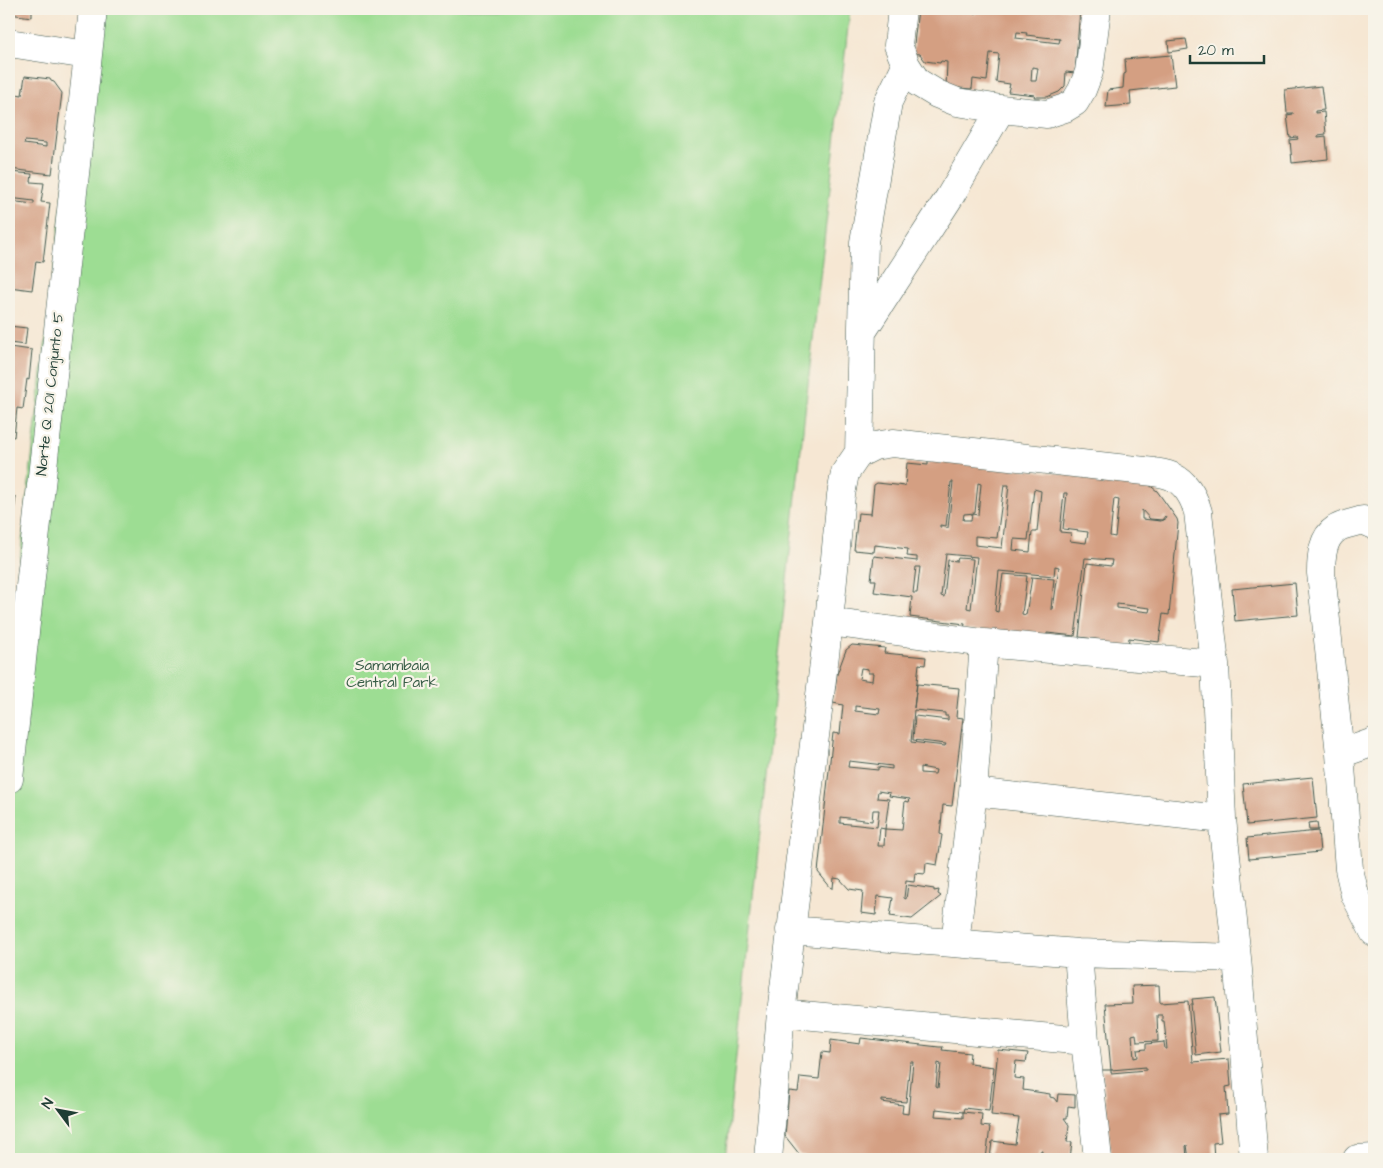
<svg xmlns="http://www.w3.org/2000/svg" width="1383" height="1168" font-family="'Architects Daughter',sans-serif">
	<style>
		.green { fill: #9ddd93; stroke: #5e8d64 }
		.building { fill: #d49f82; fill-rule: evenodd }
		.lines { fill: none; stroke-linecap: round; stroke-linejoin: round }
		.minor-casing { stroke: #3f564c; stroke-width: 29 }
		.minor { stroke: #fff; stroke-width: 28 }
		.labels { text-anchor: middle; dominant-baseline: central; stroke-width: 4.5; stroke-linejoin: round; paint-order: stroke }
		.street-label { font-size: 15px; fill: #1f3d34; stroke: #f7f3e8 }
		.park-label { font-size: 15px; fill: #385d47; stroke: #f7f3e8 }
	</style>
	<rect width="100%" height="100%" fill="#f7f3e8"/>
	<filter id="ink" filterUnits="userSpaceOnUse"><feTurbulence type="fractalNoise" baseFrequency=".02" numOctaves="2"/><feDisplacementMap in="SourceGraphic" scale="10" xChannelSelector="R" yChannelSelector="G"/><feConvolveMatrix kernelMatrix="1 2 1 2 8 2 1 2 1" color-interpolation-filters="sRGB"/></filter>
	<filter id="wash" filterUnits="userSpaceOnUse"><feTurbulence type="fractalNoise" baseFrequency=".0096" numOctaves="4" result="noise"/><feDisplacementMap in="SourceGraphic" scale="20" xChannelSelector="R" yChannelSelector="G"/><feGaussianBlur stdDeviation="1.12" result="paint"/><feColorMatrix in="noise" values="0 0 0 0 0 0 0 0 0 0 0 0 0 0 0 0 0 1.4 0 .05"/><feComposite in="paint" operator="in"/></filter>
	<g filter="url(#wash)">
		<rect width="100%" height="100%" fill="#f6e7d3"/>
		<path class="green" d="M85,9H850L806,402L725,1159H9V652Z"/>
		<g id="blocks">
			<path class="building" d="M9,9H32V17L9,14Z
				M918,9H971V13L976,14L975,9H1080L1075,73L1066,72L1065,86L1059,92L1047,97H1034L1035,95L1008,92L1010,84L996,82L999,54L990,53L987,81L973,79L972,89L946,87L947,62L941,61L940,63L925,61L920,54L913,53ZM1017,32L1027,33L1026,35L1060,39L1059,43L1016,38ZM1032,67L1038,68L1036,81H1031Z
				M1186,39L1188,49L1169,52L1168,41Z
				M1171,55L1175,86L1130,91L1131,105L1106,107L1108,90L1123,88L1124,74L1126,73L1125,59Z
				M25,76L50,79L51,81L54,82L62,93L52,174L9,169V90H11V93L22,95ZM25,141L46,143V147L24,144Z
				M1321,86L1324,110L1315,111V113L1324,112L1326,134L1318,135V137L1326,136L1328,159L1292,163L1290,140L1298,139L1297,137L1290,138L1287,115L1293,114V113H1287L1285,90Z
				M9,172L32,174L31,182L44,183L41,202L50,203L43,262L36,261L32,290L9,287V201L34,204V201L9,198Z
				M9,326L27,328L25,345L9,343Z
				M9,347L32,350L29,380L27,379L23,409L17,408L14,437L9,436Z
				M928,458L1148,484L1157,491L1177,519L1178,523L1169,615L1163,614L1159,642L1129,638L1128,648L1102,645L1103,640L1079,637L1087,563L1111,566L1112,560L1085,558L1075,636L1047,633V638L964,629L965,624L910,617L912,597L874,592L876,580H871L874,556L917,561V557L907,556L908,549L875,545L874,552L854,550L858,513L871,514L874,485L877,483L905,486L907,463L928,465ZM951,482H953L948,528L940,527V525L946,526ZM978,483L981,484L978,515L972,514L971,520H963L964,514L975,513ZM1004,485H1009L1002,548L975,545V536L997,538ZM1034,489L1041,491L1037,532H1032L1030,552L1013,550L1014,539L1028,540ZM1064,493H1067L1063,529L1088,532L1086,543L1070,541L1071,533L1060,532ZM1114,499L1119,500L1115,537L1110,536ZM1142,510L1150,519L1162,520L1165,516L1166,518L1161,521L1142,519ZM946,554L977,557L971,609L967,608L973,559L958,558L957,561L948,560L944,597L941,596ZM1055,566L1059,567L1053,609H1051L1054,579L1032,577L1026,615L1022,614L1027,576L1003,574L998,612L995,611L999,571L1054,576ZM916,567H920L917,593H913ZM1117,604L1150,608L1149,612L1117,608Z
				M9,496L16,497L10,541H9Z
				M1295,583L1298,615L1235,621L1232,589Z
				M852,645L885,648L884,653L926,657L925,665L919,664L914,708L917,684L959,688L956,717L963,718L952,806L943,805L940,834L942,835L937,865L926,863L925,874L915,873L914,882L906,881L904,898L906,899L908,885L934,889V891L939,890L938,894L941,896L912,919L890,916L893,898L878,896L876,915L861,913L863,891L849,889L840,879L834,878L833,888H831L818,872L833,733L840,734L843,705L833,703L837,674L846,650ZM861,668L868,669V673H873L872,681L859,679ZM855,706L880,709L879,714L855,711ZM914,710L945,713V716H948V720L915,716L913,740L946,744L945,746L911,742ZM849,761L892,766V769L878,767V770L848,767ZM920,767L936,770L935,774L920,773ZM878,791L890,793L889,796L910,799L909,802L905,801L902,830L885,829L889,799L877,798ZM873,810H879L877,827L840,823V817L872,821ZM880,828L885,829L884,846H878Z
				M1313,777L1317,818L1247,825L1243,784Z
				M1317,822L1318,830H1309L1308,823Z
				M1318,831L1320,852L1249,859L1247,838Z
				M1159,985L1160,1003L1188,1001L1193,1062L1229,1059L1231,1086L1226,1087L1228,1114L1218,1115L1221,1142L1213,1143L1214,1159H1189L1187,1145L1186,1146L1187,1159H1175V1157L1167,1158V1159H1109V1153H1111L1102,1070H1111V1073L1146,1070V1067L1111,1070L1105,1004L1133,1003L1132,986ZM1157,1015H1162V1021H1164L1167,1049H1165L1164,1042L1146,1044V1049L1137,1050L1138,1057L1134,1058L1132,1035L1136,1034L1137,1042L1158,1041Z
				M1215,997L1221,1052L1196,1055L1191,1004H1193L1192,999Z
				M861,1038L939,1047H943L942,1050L970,1053L969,1063L978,1064L977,1065L994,1067L989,1111L964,1108L963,1112L936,1109L935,1116L963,1118V1112L982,1114L981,1126L990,1127L986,1159H826L800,1155L785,1136L789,1091L798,1092L800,1077L819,1079L822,1052L830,1053L831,1040L860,1044ZM910,1062H913L908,1114L902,1113L903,1105L882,1102V1100L906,1102ZM938,1063L941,1064L938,1088L936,1087Z
				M998,1050L1028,1053L1026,1062L1016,1061L1014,1078L1024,1079L1023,1090L1050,1094V1097L1054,1098L1057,1102L1058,1094L1075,1095V1107L1068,1106L1067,1118H1064L1069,1125L1067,1142H1072L1070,1159L1054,1158L1053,1159H1041L1042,1151H1040L1039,1159H990L992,1141L1015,1144L1019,1118L991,1115Z"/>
		</g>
	</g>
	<g filter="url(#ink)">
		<use href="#blocks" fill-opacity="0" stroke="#3f564c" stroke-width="1"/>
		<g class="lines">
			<defs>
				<path id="minor" d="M902,9L898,45L906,65L917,82L937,94L957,102L1001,109L1047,114L1065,108L1075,102L1082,90L1089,72L1097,9
					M9,43L87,55
					M862,332L949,198L1001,109
					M859,454L864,242L888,102L906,65
					M1374,525L1363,520C1356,522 1341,525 1336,529C1322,538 1321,558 1321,573L1340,754L1374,742
					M829,622L984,643
					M1340,754L1349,869L1355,895L1374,932
					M9,779L93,9
					M973,792L1222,819
					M790,930L1078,953L1237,958
					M955,943L973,792L984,643L1215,664
					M1078,953L1085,1041L1098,1159
					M781,1013L1085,1041
					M768,1159L781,1013L829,622L841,495L845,473L858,454L874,446L893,443L1154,472C1160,473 1168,474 1173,477C1187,484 1194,498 1198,512L1215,664L1222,819L1237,958L1254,1159
					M1357,1159L1374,1158"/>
			</defs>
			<use href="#minor" class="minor-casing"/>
			<use href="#minor" class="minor"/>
		</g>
	</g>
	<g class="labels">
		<g class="street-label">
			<text transform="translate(50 394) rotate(-84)">Norte Q 201 Conjunto 5</text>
		</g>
		<g class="park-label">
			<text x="392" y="665">Samambaia<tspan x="392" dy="17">Central Park</tspan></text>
		</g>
	</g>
	<rect width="1383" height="1168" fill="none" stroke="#f7f3e8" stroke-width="30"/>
	<g transform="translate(58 1110) rotate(302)" stroke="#f7f3e8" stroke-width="4" paint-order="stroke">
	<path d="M0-4L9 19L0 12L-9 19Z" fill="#1f3d34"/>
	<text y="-8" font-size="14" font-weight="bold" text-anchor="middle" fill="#1f3d34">N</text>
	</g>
	<path d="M1190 55v8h74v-8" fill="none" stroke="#1f3d34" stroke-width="2.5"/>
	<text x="1198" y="55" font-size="15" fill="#1f3d34" stroke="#f7f3e8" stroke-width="4" paint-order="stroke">20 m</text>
</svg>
